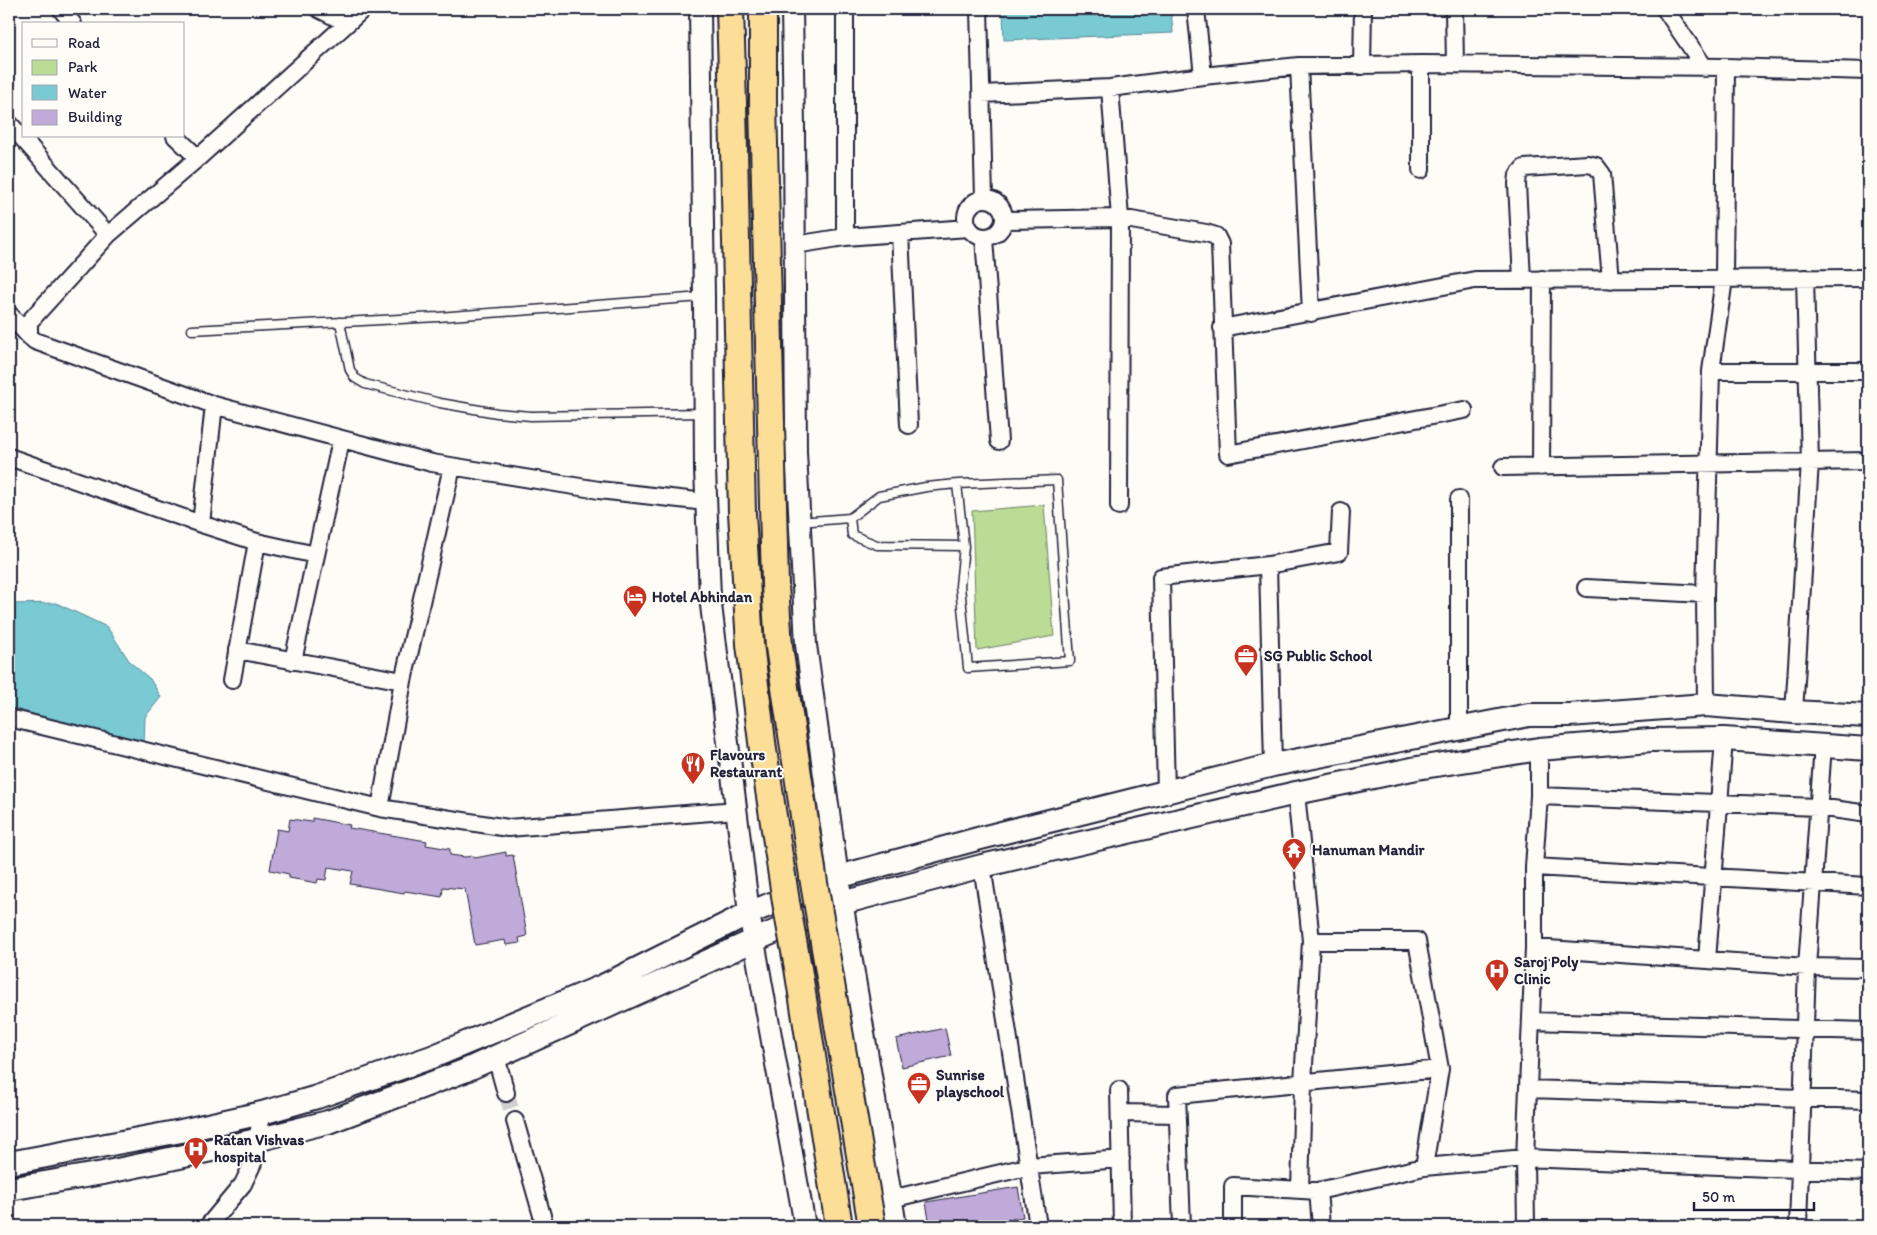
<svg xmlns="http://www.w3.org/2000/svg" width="1877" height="1235" font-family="Itim,sans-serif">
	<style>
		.green { fill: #bbdc95; stroke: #6e7f68 }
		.water { fill: #79cad3; stroke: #568796 }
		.building { fill: #bfaad9; stroke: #22223b }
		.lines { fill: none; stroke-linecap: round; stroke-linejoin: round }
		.minor-tunnel { stroke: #d1d0d1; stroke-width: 16; stroke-dasharray: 16 8; stroke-linecap: butt }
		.service-casing { stroke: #22223b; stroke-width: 11 }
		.minor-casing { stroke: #22223b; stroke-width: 20 }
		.tertiary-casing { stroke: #22223b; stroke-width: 24 }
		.secondary-casing { stroke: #22223b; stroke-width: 26 }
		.trunk-casing { stroke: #22223b; stroke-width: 30 }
		.service { stroke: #fdfcf7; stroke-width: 8 }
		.minor { stroke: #fdfcf7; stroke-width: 16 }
		.tertiary { stroke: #fdfcf7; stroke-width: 20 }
		.secondary { stroke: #fdfcf7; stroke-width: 22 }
		.trunk { stroke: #fdde96; stroke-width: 26 }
		.trunk-bridge-casing { stroke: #22223b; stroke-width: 30; stroke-linecap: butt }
		.trunk-bridge { stroke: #fdde96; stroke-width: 26 }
		.labels { text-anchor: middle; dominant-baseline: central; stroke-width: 4; stroke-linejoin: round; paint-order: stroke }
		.poi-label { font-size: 15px; font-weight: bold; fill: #22223b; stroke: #fdfcf7; text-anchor: start }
	</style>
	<rect width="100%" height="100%" fill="#fdfcf7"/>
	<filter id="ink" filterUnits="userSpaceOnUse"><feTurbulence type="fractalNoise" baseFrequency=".02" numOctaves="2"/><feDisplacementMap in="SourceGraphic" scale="10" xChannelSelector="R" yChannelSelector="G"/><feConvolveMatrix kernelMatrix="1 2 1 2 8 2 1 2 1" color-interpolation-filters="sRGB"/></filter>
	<g filter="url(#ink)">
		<path class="green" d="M1044,505L1054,636L977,650L972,511Z"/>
		<path class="water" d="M1003,9H1171L1173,33L1004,40Z
			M56,603L107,627L130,662L150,679L161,697L145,717L144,746L9,707V604Z"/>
		<path class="building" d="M312,818L350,825L349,828L427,841L426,845L450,849V855L465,857L474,856L475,858L506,852V856L513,855L527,936L519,938L520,943L506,945L505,940L475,945L465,889L443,887L442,897L405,891L404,893L350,884L353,871L328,867L326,880L318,879L317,883L289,878V874L270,870L277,829L288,831L290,819L312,822Z
			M945,1028L951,1056L902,1067L896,1039Z
			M1018,1187L1023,1217L965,1226H930L926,1202Z"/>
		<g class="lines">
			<path class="minor-tunnel" d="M506,1093L515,1121"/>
			<defs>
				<path id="service" d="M340,322L350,370L355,378L365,384L440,403L497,413L531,416L705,413
					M192,330L438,317L702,297
					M850,518L852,535L877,545L964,546
					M799,522L850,518L879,496L926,487L957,484L1057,480L1070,661L968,668L960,586L964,546L957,484"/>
				<path id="minor" d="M61,9L73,24
					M319,9L347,23
					M845,9V237
					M979,9L984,198
					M1454,9L1455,64
					M1665,9L1705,68
					M1299,66L1311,313
					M1362,66L1363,9
					M1203,76L1299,66L1421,64L1726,67L1868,71
					M1110,88L1120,218L1119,506
					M982,94L1110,88L1203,76L1196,9
					M9,123L108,235
					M175,136L198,158L108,235L29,322V336L35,341L214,405L432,463L599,490L706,502
					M198,158L363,9
					M1421,170V64
					M966 218a19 19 0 1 1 38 0a19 19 0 1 1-38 0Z
					M1004,220L1120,218L1206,233L1216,236L1220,244L1228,454L1464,410
					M900,233L909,425
					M984,238L999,441
					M795,245L845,237L968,228
					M1522,279L1517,184L1518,175L1524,168L1588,164L1596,166L1602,174L1611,280
					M9,314L29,336
					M1222,328L1475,280L1868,278
					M1711,371H1868
					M9,457L201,524L214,405
					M452,467L403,681L380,808L508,828L737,810
					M1503,467L1868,461
					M1541,467L1542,279
					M201,524L257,542L316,555
					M1268,565L1339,552L1341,512
					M1586,588L1705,594
					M237,650L403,681
					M293,661L341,440
					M232,680L257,542
					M1706,705L1705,594L1711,371L1724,279L1726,67
					M1794,712L1810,462L1805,278
					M9,718L380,808
					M1459,728V499
					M1166,793L1161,577L1268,565L1273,765
					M1296,793L1311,941L1303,1083L1300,1190
					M1539,796L1818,807L1868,814
					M982,866L1038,1226
					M1534,867L1868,886
					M1311,941H1417L1440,1069
					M1534,948L1807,967L1868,968
					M1707,960L1724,739
					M1531,1021L1868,1031
					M496,1057L506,1093
					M1528,1089L1868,1100
					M1119,1090L1122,1226
					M1120,1113L1177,1114
					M515,1121L545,1226
					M1318,1191L1321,1226
					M891,1199L1030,1166L1121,1159
					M208,1226L243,1184L253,1163L262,1113
					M1182,1226L1177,1095L1440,1069L1424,1167
					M1233,1226V1186L1318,1191L1424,1167L1525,1158L1868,1172
					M1526,1226L1525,1158L1534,948V867L1539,796V749
					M1798,1226L1807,967L1823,745"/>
				<path id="tertiary" d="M700,9L704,297L705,469L710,597L749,913L805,1226
					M792,9L794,128L796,452L806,645L838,877L896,1226"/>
				<path id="secondary" d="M9,1163L181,1131L262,1113L317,1097L432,1057L603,986L749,913L838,877L981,838L1273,765L1529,715H1569L1706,705L1794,712L1868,716
					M9,1189L103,1173L184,1156L257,1140L328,1122L464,1071L755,940L842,903L982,866L1296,793L1417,768L1539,749L1651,740L1724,739L1868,749"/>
				<path id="trunk" d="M730,9L733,104
					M763,103V9"/>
			</defs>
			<use href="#service" class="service-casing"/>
			<use href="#minor" class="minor-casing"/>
			<use href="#tertiary" class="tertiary-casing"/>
			<use href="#secondary" class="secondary-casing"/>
			<use href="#trunk" class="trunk-casing"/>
			<use href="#service" class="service"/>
			<use href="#minor" class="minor"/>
			<use href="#tertiary" class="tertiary"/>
			<use href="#secondary" class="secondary"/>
			<use href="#trunk" class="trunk"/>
			<defs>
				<path id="trunk-bridge" d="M763,103L775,585L779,647L814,883L872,1226
					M733,104L742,513L750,644L763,750L786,902L798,968L839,1226"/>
			</defs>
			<use href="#trunk-bridge" class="trunk-bridge-casing"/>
			<use href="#trunk-bridge" class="trunk-bridge"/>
		</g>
	</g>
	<defs>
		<symbol id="hotel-pin" viewBox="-11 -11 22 30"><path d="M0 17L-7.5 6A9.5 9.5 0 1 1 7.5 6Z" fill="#c8321e" stroke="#fdfcf7"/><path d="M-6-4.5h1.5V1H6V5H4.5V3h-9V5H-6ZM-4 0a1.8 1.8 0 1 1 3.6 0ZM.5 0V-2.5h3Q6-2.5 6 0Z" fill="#fff"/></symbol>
		<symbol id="office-pin" viewBox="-11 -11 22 30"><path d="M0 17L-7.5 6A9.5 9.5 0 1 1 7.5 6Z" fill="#c8321e" stroke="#fdfcf7"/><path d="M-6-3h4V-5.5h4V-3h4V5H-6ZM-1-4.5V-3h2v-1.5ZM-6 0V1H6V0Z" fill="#fff"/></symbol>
		<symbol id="restaurant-pin" viewBox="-11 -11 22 30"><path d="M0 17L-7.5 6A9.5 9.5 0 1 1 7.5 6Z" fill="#c8321e" stroke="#fdfcf7"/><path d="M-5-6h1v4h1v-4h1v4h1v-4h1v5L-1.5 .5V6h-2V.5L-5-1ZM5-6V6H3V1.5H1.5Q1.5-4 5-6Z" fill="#fff"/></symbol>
		<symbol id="temple-pin" viewBox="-11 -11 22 30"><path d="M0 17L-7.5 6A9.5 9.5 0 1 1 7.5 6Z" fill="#c8321e" stroke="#fdfcf7"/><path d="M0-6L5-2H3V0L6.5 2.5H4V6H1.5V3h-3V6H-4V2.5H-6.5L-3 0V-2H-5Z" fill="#fff"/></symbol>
		<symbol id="hospital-pin" viewBox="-11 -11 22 30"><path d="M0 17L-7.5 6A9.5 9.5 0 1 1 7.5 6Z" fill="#c8321e" stroke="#fdfcf7"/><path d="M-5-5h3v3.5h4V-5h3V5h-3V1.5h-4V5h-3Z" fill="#fff"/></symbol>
	</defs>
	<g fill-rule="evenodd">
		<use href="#hotel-pin" x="621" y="583" width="28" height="38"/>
		<use href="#office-pin" x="1232" y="642" width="28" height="38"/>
		<use href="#restaurant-pin" x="679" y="750" width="28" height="38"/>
		<use href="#temple-pin" x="1280" y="836" width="28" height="38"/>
		<use href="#hospital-pin" x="1483" y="957" width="28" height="38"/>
		<use href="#office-pin" x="905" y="1070" width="28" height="38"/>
		<use href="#hospital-pin" x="182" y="1135" width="28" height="38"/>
	</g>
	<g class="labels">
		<g class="poi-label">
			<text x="652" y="597">Hotel Abhindan</text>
			<text x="1264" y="656">SG Public School</text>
			<text x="710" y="755">Flavours<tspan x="710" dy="17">Restaurant</tspan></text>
			<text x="1312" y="850">Hanuman Mandir</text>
			<text x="1514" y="962">Saroj Poly<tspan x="1514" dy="17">Clinic</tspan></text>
			<text x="936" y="1075">Sunrise<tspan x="936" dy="17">playschool</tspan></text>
			<text x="214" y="1140">Ratan Vishvas<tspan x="214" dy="17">hospital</tspan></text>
		</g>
	</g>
	<rect width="1877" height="1235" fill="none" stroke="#fdfcf7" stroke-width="30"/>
	<rect x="15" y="15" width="1847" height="1205" fill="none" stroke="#22223b" stroke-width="2" filter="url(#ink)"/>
	<rect x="22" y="22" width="162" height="115" fill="#fdfcf7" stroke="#a5a5ac"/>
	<rect x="32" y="39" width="25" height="8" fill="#fdfcf7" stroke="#a5a5ac"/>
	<text x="68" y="48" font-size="15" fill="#22223b">Road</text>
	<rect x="32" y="60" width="25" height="15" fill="#bbdc95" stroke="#a5a5ac"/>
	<text x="68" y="72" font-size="15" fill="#22223b">Park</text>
	<rect x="32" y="85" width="25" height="15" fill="#79cad3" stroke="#a5a5ac"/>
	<text x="68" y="98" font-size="15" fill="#22223b">Water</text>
	<rect x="32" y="110" width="25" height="15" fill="#bfaad9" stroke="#a5a5ac"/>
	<text x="68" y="122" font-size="15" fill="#22223b">Building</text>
	<path d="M1694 1202v8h120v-8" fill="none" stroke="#22223b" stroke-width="2.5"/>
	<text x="1702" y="1202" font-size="15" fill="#22223b" stroke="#fdfcf7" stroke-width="4" paint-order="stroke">50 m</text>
</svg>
